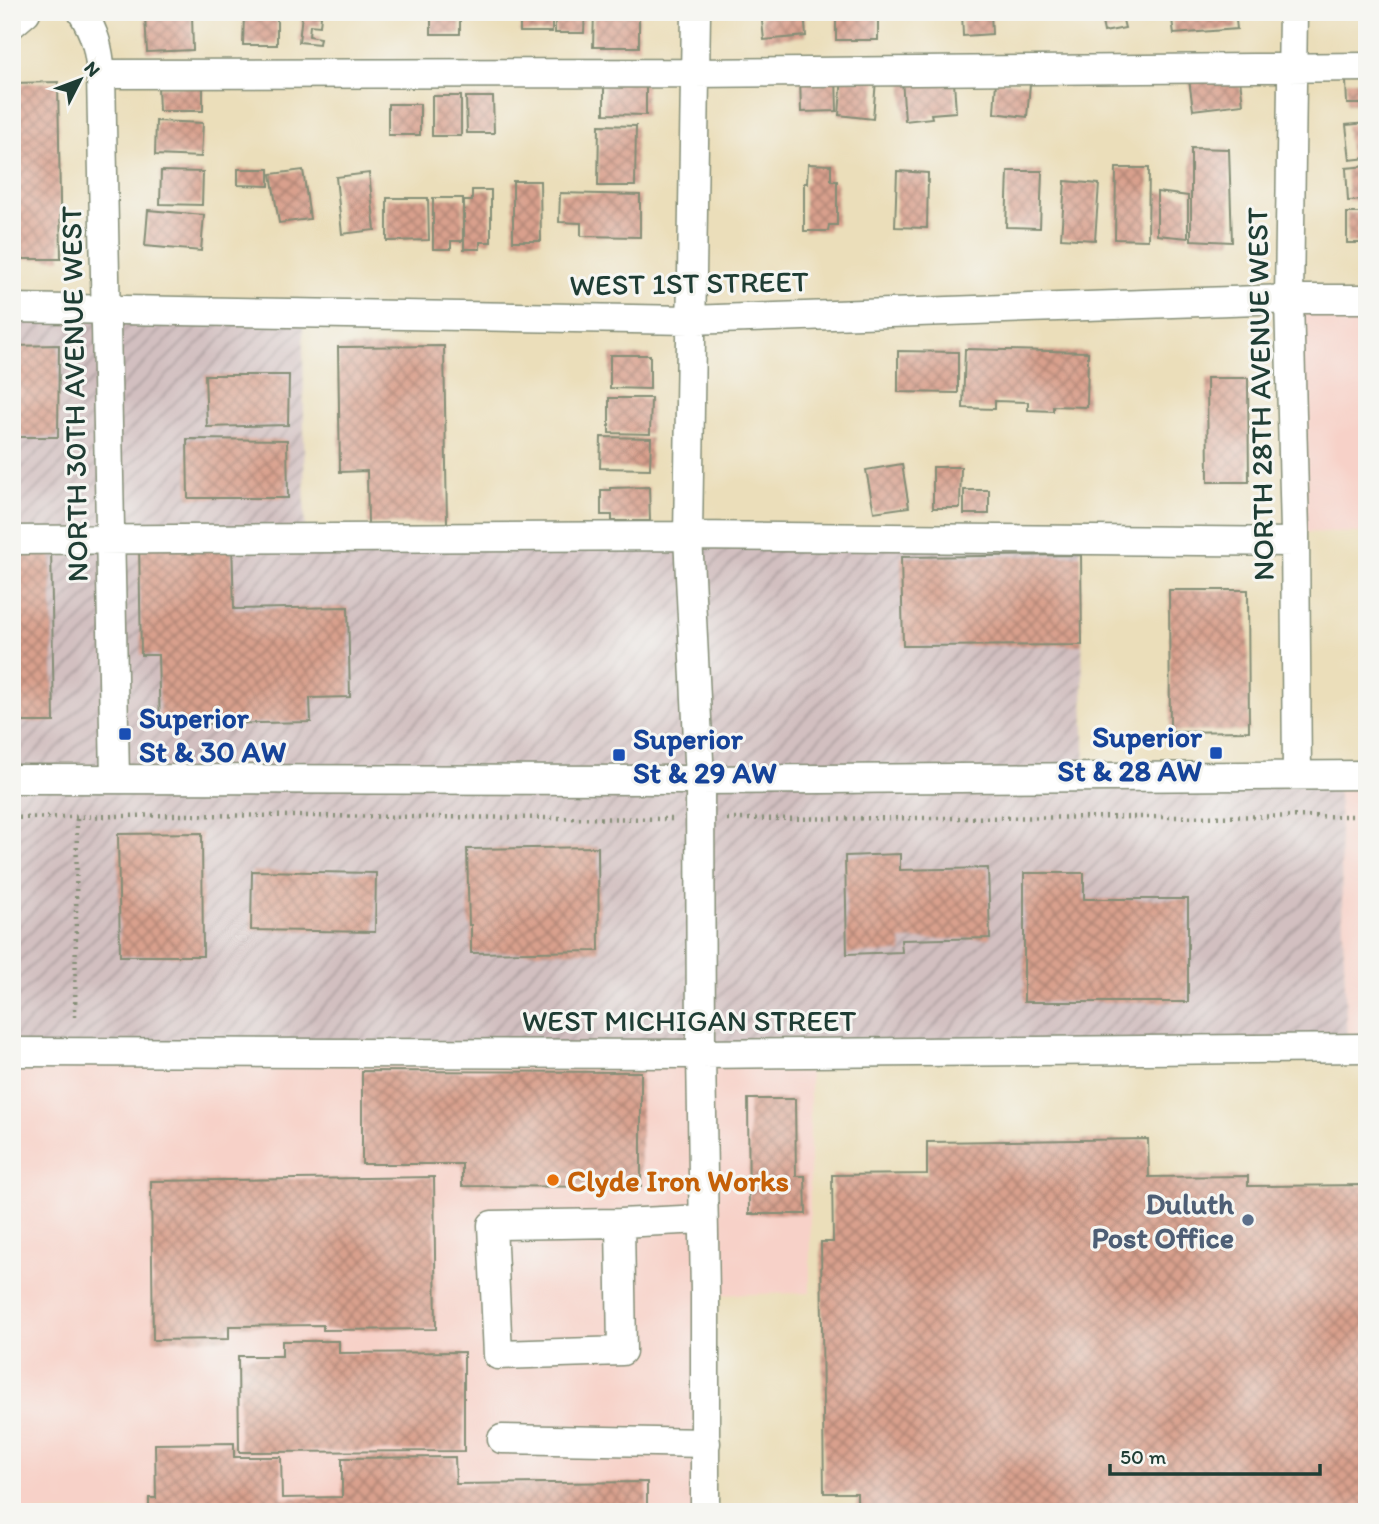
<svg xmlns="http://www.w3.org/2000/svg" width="1379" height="1524" font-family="Itim,sans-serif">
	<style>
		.built { fill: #f7d1c8 }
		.industrial { fill: url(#industrial-furrows) }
		.building { fill: url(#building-cross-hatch) }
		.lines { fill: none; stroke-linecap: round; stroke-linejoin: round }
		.minor-casing { stroke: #858e77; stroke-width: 31 }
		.path { stroke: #858e77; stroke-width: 4.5; stroke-dasharray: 2 5; stroke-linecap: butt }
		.minor { stroke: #fff; stroke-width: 28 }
		.transit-dot { fill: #1a4fb4; stroke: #f6f6f2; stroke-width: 2.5 }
		.food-dot { fill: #e8710a; stroke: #f6f6f2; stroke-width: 2.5 }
		.service-dot { fill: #5c6f8a; stroke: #f6f6f2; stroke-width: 2.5 }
		.labels { text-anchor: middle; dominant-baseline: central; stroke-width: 6; stroke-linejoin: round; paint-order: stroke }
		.street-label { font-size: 30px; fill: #1f3d34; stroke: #f6f6f2 }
		.transit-label { font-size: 30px; font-weight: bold; fill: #164399; stroke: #f6f6f2; text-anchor: start }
		.food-label { font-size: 30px; font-weight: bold; fill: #c56008; stroke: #f6f6f2; text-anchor: start }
		.service-label { font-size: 30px; font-weight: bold; fill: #4e5e75; stroke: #f6f6f2; text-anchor: end }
	</style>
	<defs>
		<pattern id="industrial-furrows" width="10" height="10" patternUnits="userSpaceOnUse" patternTransform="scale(1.75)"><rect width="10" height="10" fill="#d2bfc0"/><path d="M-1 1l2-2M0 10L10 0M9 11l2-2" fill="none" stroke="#aa9c9d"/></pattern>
		<pattern id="building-cross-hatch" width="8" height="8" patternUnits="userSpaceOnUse" patternTransform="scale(1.75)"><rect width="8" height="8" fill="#d9a08d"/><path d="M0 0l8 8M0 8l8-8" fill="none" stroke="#af8474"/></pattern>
	</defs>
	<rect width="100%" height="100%" fill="#f6f6f2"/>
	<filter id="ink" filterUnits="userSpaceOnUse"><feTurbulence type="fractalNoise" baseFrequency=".0143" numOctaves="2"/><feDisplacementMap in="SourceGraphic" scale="14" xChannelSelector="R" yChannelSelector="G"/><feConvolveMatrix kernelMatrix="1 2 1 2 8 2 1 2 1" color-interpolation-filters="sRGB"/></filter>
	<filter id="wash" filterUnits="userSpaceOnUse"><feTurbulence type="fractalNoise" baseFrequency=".00686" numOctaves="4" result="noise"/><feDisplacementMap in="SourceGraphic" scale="28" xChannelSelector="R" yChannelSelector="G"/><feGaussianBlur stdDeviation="1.57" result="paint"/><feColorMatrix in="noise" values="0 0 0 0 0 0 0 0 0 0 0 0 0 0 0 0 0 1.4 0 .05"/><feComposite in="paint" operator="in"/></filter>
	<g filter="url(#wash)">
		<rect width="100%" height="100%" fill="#ebdeba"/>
		<path class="built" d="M1289,299H1367V533L1295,532Z
			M1338,775H1367V1048H1347Z
			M12,1052L810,1053V1293L705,1295V1512H12Z"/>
		<path class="industrial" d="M12,308L303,314L305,537L1080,540L1085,776L1338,775L1347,1048L12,1052Z"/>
		<g id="blocks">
			<path class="building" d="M431,12H460V34H431Z
				M520,12H552V32H520Z
				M555,12H585L584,33H555Z
				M594,12H639V47H593Z
				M761,12H804L806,36L764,40Z
				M836,12H878V40H836Z
				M962,12H991L992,34L963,36Z
				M1100,12H1121L1125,28L1104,32Z
				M1171,12H1235L1237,29L1174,34Z
				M192,14L193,50L147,52L145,16Z
				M244,14H277V45H243Z
				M302,14L321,16L320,26L310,25L309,36L320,38L319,44L299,42Z
				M1239,72L1243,104L1193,110L1189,79Z
				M836,76L837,111L801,112L800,77Z
				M842,76L876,79L873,119L839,115Z
				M604,79H646V115L604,114Z
				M902,79L954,82L956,112L931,114L932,118L905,121Z
				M996,81L1030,84L1027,117L994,113Z
				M1346,81H1367V104H1347Z
				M58,82L61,259H12V83Z
				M203,86V111H159L158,87Z
				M432,96H461V136H432Z
				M466,97H493L494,133H467Z
				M388,104H420V135H388Z
				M156,121L203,123L201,157L155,155Z
				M1367,123V158L1350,160L1346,125Z
				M599,125L636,126L635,186H598Z
				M1191,148L1229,149L1232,242L1191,240Z
				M808,164L831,165V181H837V225H829L828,231H804V183H807Z
				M1367,166V200L1348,201L1346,168Z
				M1116,168H1149L1148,240L1115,239Z
				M238,169H269V186L238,185Z
				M303,170L310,219L279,223L271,174Z
				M161,171L203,172L202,205L160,204Z
				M897,171L928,173L927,228L895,227Z
				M1008,171H1042L1040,228L1006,227Z
				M369,173L375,230L342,234L336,177Z
				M513,181H540L541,241H513Z
				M1065,181L1099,184L1095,240L1061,238Z
				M472,190H491V242H480V249H464V201H472Z
				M1157,192L1188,196V238L1157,235Z
				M560,193L640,195V237L581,236V223L559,222Z
				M387,198H428L429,240L387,241Z
				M433,198H463V241H451V249H433Z
				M148,210L204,215L201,251L145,246Z
				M1347,213H1367V243H1347Z
				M59,345L58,437H12V346Z
				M444,346L447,523L368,524L367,471L340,472L338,347Z
				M965,349L1088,352L1087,407L1053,406V411L1028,410V402L995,401V409L963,408Z
				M898,351L958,352V393L898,392Z
				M610,355H650V389L610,388Z
				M205,375H289L288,425L207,427Z
				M1207,378H1248L1249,482H1208Z
				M609,398H651L650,434L609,433Z
				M601,437L651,438L650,469L600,468Z
				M187,439L287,440L288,498H188Z
				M902,464L909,507L874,512L866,470Z
				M933,467H961L960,508H933Z
				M649,487L650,521H612V515H601V490H610V488Z
				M964,490H989V514H964Z
				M232,541L234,609L348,607L350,697L310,698L311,722L160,725L158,655H141L139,543Z
				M12,545H51L54,722H12Z
				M1081,555L1082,645L903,646L901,557Z
				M1169,590H1248L1249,731L1170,732Z
				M202,833L203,956H120L118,834Z
				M598,847L599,951L471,953V925H469L467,849Z
				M900,854V870L988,868L990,938L901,940L902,952L847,954L845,856Z
				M252,871L376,873L375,932L251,930Z
				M1024,873H1084V899H1188V1002H1024Z
				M362,1071L641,1072V1187L462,1186V1164H362Z
				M748,1099H795L796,1176H805L806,1214H749Z
				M1148,1139L1149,1177L1248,1176V1186L1367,1185V1512H857V1493H824L821,1242H833L832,1175L927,1174V1142Z
				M434,1177L436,1329L323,1330V1325L229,1326V1339L153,1340L151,1181Z
				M282,1341H339V1353L464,1352V1451L239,1452L238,1356H282Z
				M234,1443V1457H281L282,1498L342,1497V1458L455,1457L456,1484L647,1482V1512H149V1498H156L155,1444Z"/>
		</g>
	</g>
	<g filter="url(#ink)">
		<use href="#blocks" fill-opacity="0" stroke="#858e77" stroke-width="2"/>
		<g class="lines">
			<defs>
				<path id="minor" d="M82,12C95,33 99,49 101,74L115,778
					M696,12L688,536L700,780L701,1054L705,1295V1512
					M1293,12L1289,299L1295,532L1297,775
					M12,24L26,12
					M101,74L694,73L1367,67
					M12,308L690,320L1289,299H1367
					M12,540L688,536L1295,542
					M12,779L700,780L1367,775
					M12,1052L701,1054L1367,1048
					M620,1223L622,1351L498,1355L492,1225L620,1223L703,1219
					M502,1439L706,1443"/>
			</defs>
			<use href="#minor" class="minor-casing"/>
			<path class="path" d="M12,818L177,815L673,819
				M727,819L1367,816
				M75,1017L77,818"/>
			<use href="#minor" class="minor"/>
		</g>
	</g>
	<g class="transit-dot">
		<rect x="118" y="727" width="14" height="14" rx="3.5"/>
		<rect x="1209" y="746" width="14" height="14" rx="3.5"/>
		<rect x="612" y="748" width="14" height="14" rx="3.5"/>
	</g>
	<circle class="food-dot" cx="553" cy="1180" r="7"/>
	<circle class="service-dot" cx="1248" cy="1220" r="7"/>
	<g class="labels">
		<g class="street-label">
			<text transform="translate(689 283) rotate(-1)">WEST 1ST STREET</text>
			<text transform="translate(74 394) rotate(-91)">NORTH 30TH AVENUE WEST</text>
			<text transform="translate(1260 394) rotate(-91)">NORTH 28TH AVENUE WEST</text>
			<text x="689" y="1020">WEST MICHIGAN STREET</text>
		</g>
		<g class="transit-label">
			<text x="139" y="717">Superior<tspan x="139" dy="34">St &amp; 30 AW</tspan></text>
			<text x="1202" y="736" text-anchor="end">Superior<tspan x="1202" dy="34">St &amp; 28 AW</tspan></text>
			<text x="633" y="738">Superior<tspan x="633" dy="34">St &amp; 29 AW</tspan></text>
		</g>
		<g class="food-label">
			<text x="567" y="1180">Clyde Iron Works</text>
		</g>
		<g class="service-label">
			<text x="1234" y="1203">Duluth<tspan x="1234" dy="34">Post Office</tspan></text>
		</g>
	</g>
	<rect width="1379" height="1524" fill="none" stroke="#f6f6f2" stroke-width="42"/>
	<g transform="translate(80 80) rotate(48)" stroke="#f6f6f2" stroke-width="5" paint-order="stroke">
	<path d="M0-5L12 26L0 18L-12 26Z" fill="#1f3d34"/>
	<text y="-10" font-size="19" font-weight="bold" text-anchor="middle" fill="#1f3d34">N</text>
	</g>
	<path d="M1110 1464v10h210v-10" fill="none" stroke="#1f3d34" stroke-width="3.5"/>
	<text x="1120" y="1464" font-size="21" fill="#1f3d34" stroke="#f6f6f2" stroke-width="5" paint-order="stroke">50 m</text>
</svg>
